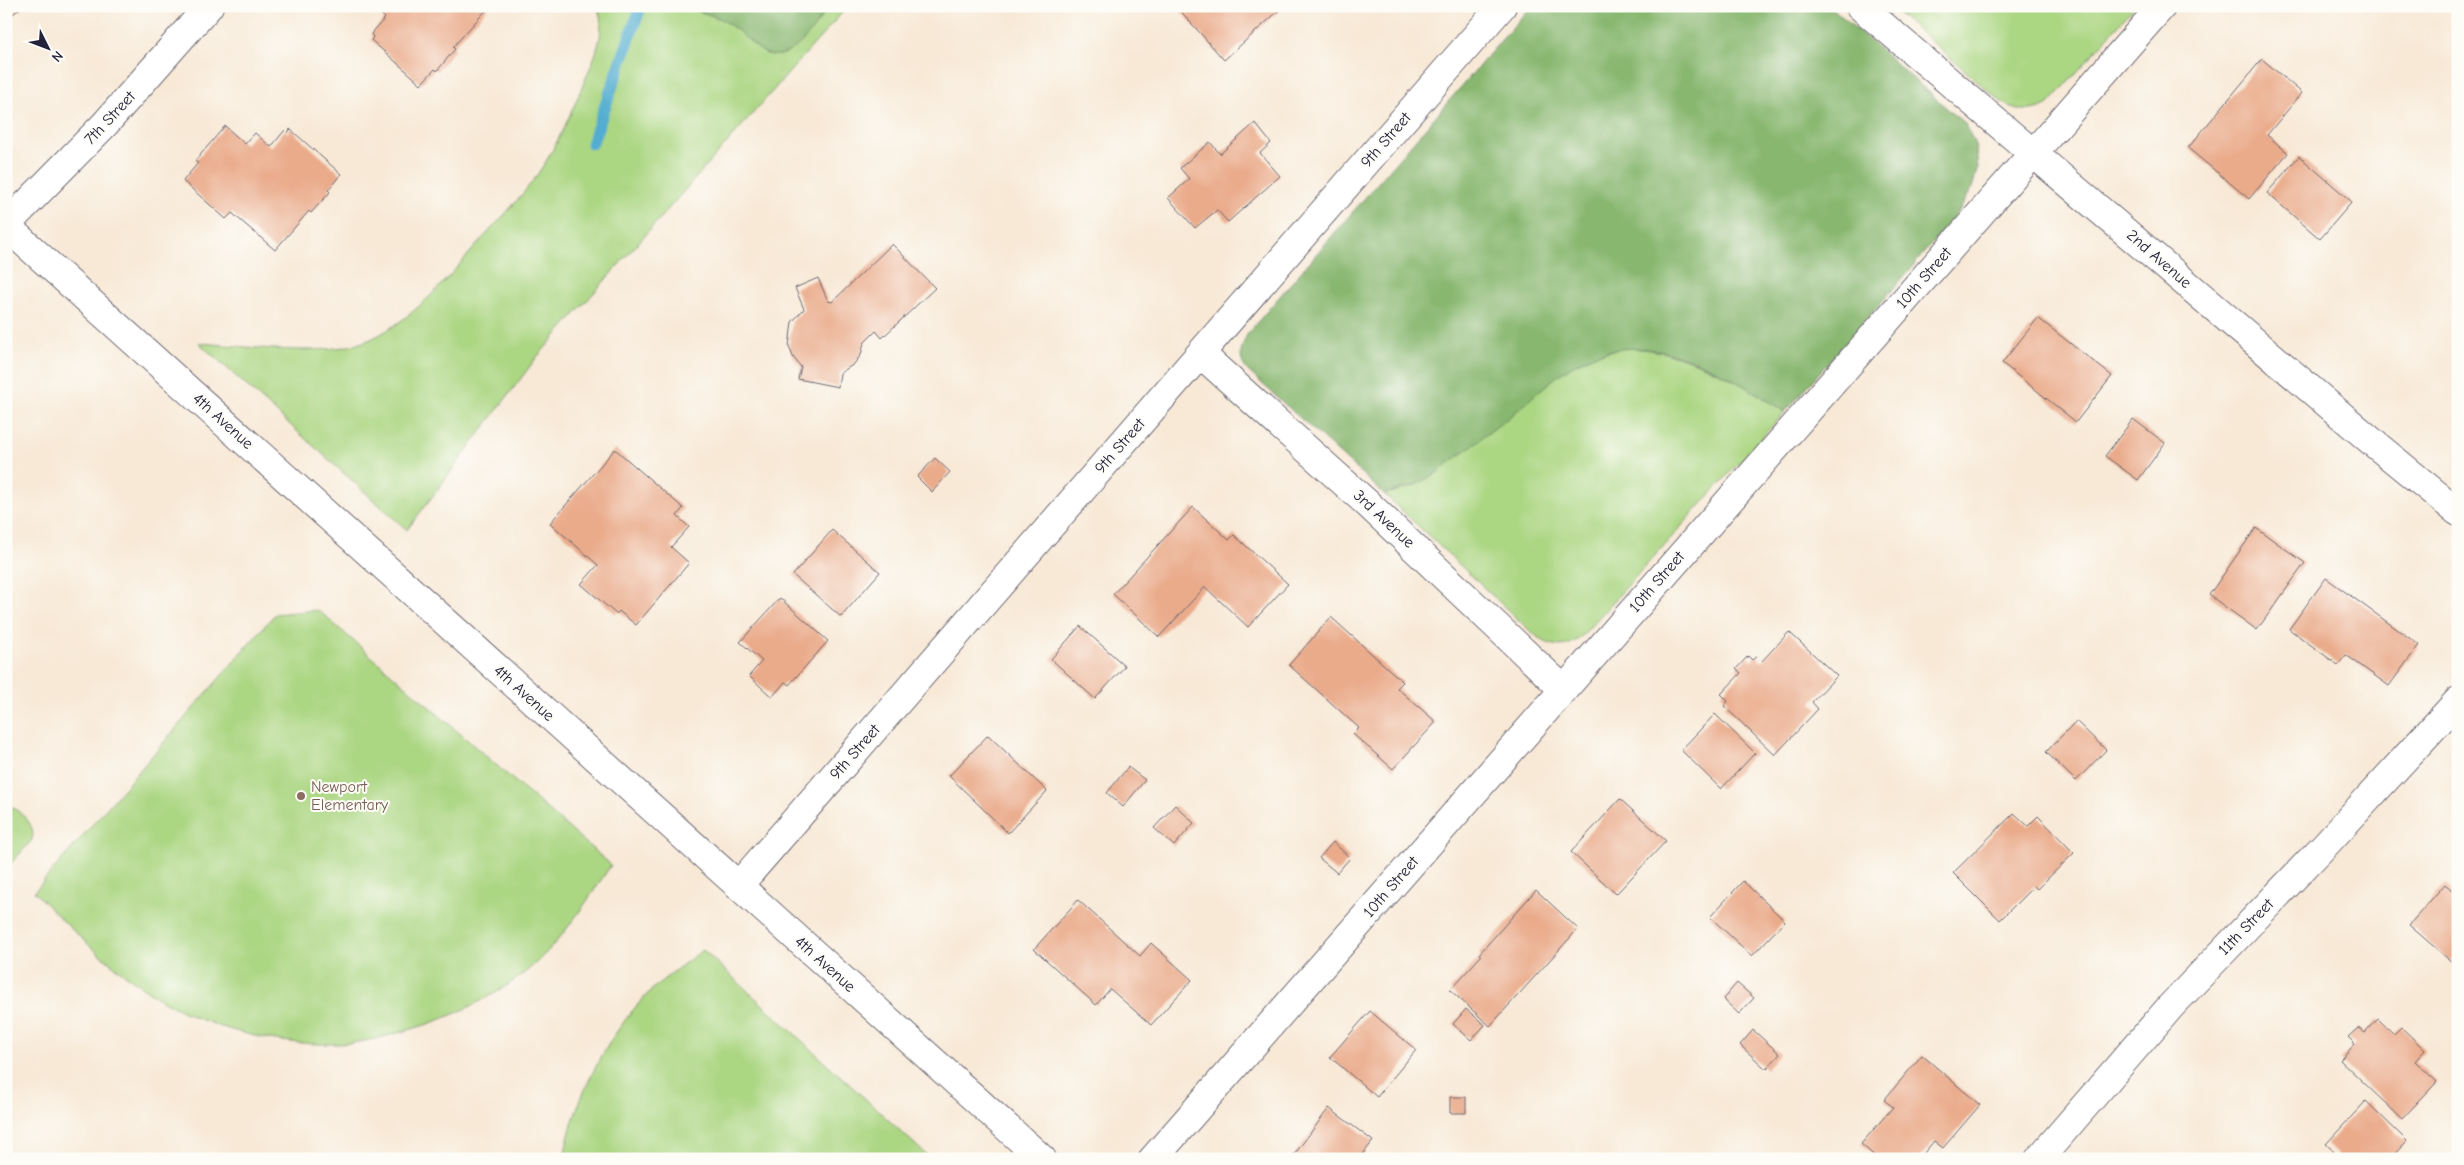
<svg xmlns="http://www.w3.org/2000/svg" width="2464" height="1165" font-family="'Comic Neue',sans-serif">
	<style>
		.green { fill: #abd682; stroke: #667c5e }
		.forest { fill: #88b770; stroke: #556c56 }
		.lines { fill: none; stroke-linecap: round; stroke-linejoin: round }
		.stream { stroke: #53add0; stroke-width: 12 }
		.building { fill: #eaab8b }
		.minor-casing { stroke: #6d6872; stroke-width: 30 }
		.minor { stroke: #fff; stroke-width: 28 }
		.education-dot { fill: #8d6e63; stroke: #fdfcf7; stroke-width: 2 }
		.labels { text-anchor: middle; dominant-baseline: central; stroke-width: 4; stroke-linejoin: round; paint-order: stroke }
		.street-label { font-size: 16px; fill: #22223b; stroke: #fdfcf7 }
		.education-label { font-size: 16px; fill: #785e54; stroke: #fdfcf7; text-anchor: start }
	</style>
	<rect width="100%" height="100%" fill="#fdfcf7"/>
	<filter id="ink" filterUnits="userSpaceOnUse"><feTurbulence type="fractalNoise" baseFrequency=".02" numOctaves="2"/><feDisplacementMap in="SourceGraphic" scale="10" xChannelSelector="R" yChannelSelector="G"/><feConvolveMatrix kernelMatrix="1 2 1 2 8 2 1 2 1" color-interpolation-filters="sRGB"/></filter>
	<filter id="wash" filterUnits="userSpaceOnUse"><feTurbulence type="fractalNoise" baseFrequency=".0096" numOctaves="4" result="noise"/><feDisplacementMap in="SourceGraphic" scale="20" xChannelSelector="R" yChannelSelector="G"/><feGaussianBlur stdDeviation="1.12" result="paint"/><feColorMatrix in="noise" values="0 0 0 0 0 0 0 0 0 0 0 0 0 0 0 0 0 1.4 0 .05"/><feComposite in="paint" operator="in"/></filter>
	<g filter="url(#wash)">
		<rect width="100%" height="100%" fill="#f8e9d7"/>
		<path class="green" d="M597,6H848L537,357L407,530L199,343C246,346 328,359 371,339C417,317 449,276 482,239C503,216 526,193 543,166C559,141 571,113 583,85C593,61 608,32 597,6Z
			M1890,6H2135L2049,104C2032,114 2014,111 1999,100Z
			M1621,348C1681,347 1737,379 1785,412L1581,637C1561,654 1544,644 1527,628L1384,494L1399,491L1565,370L1592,355Z
			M318,610L611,865C589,898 567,933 538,961C506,992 454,1017 412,1029C387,1036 361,1044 334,1044C275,1046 200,1027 151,993C107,964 70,929 34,892L275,614Z
			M6,802C18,812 37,822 32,840L6,869Z
			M703,950L931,1159H564C573,1099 612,1025 657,985C672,972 688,961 703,950Z"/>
		<path class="forest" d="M681,6H829C815,26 789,71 760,50C748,41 738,29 724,21C712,14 695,11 681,6Z
			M1531,6H1830L1965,124L1975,144L1978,167L1972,188L1961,208L1908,272L1785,412C1732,376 1658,330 1592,356C1561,368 1538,393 1513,414C1487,434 1461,454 1435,474L1414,486L1384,494L1247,370C1237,358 1241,346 1248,333Z"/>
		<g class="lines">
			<path class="stream" d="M592,143L641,6"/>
		</g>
		<g id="blocks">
			<path class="building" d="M6,6H23L13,14Z
				M372,6H485L488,8L453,47L455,49L437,71L435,69L421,84L371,40L373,37L371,34L385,18Z
				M1176,6H1284L1224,60Z
				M2262,59L2302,93L2267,135L2288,153L2249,199L2188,148Z
				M1255,123L1271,143L1260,153L1280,176L1228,222L1217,210L1195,228L1168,198L1189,179L1180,168L1210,142L1220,154Z
				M225,126L245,144L255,133L271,147L285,130L288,133L290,129L341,174L328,190L330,192L311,213L309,211L275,250L232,213L226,219L183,181L198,163L195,161Z
				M2299,156L2352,202L2320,239L2267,193Z
				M892,244L935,288L882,338L876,331L864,343L861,355L854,364L840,373L838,387L798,379L801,367L793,357L789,346L792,322L804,309L795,288L818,278L828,301L832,302Z
				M2038,318L2112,376L2076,422L2002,363Z
				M2133,419L2165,443L2138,480L2105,456Z
				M615,449L683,508L677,516L689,527L671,547L689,563L636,625L619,611L616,614L581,584L598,565L550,523Z
				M935,458L950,472L932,492L917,477Z
				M1193,507L1229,540L1234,535L1288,584L1248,627L1205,587L1159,637L1113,594Z
				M2256,528L2305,563L2257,630L2209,595Z
				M832,530L880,572L841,617L793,575Z
				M2326,578L2419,645L2389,686L2346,655L2338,665L2289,629Z
				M780,598L828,641L789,685L785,682L772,697L749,676L762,661L740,642Z
				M1331,617L1403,682L1397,688L1436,722L1393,769L1353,734L1359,728L1289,665Z
				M1080,626L1125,666L1095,699L1051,659Z
				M1789,632L1837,676L1812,702L1818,709L1775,755L1724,706L1728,701L1721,694L1741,673L1736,669L1748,656L1752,660L1757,656L1762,661Z
				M1715,714L1755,753L1721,789L1681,750Z
				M2076,721L2106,750L2076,781L2046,752Z
				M988,735L1047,791L1008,833L949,776Z
				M1128,767L1145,780L1123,807L1107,793Z
				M1620,799L1666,841L1616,894L1571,852Z
				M1175,805L1194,823L1174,846L1154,828Z
				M2014,813L2028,826L2038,816L2074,853L2037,889L2034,886L2000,920L1953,873Z
				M1333,842L1350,858L1337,873L1319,858Z
				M1743,881L1785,921L1752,956L1710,917Z
				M2445,884L2458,895V960L2454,964L2409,925Z
				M1536,890L1578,929L1490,1026L1450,990L1481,956L1479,954Z
				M1078,900L1140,956L1151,943L1192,980L1151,1025L1110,989L1096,1005L1034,949Z
				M1737,983L1754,998L1739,1014L1723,999Z
				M1466,1009L1485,1025L1471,1040L1453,1024Z
				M1370,1011L1416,1050L1377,1097L1330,1057Z
				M2378,1019L2394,1034L2401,1027L2425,1050L2415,1061L2437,1082L2402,1119L2340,1060L2355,1044L2348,1037L2358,1028L2365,1033Z
				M1753,1030L1780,1054L1766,1069L1740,1045Z
				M1922,1055L1980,1105L1943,1148L1934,1141L1919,1159H1878L1861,1144L1893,1107L1884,1100Z
				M1450,1097H1466V1113H1450Z
				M2366,1101L2407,1141L2390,1159H2342L2326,1144Z
				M1329,1108L1373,1141L1359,1159H1291Z"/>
		</g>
	</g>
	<g filter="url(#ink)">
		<use href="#blocks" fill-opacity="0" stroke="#6d6872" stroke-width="1"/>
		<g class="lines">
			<defs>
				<path id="minor" d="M1860,6L2376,445L2458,512
					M6,225L105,124L209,6
					M6,226L1042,1159
					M1201,354L1369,505L1563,689
					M738,886L1502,6
					M1153,1159L2162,6
					M2039,1159L2171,1006L2325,845L2458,701"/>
			</defs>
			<use href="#minor" class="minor-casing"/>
			<use href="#minor" class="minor"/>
		</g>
	</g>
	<circle class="education-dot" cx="301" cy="796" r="5"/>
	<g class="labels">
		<g class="street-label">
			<text transform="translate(110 118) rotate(-47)">7th Street</text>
			<text transform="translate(1386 140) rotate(-49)">9th Street</text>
			<text transform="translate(2159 259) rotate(41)">2nd Avenue</text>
			<text transform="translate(1924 278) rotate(-49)">10th Street</text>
			<text transform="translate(223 421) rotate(42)">4th Avenue</text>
			<text transform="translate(1120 446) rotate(-49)">9th Street</text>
			<text transform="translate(1384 519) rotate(43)">3rd Avenue</text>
			<text transform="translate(1657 582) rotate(-49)">10th Street</text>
			<text transform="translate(524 693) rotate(42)">4th Avenue</text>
			<text transform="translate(855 752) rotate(-49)">9th Street</text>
			<text transform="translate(1391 887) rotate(-49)">10th Street</text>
			<text transform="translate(2246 927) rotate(-46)">11th Street</text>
			<text transform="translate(825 964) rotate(42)">4th Avenue</text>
		</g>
		<g class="education-label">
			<text x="311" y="787">Newport<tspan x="311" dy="18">Elementary</tspan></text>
		</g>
	</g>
	<rect width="2464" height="1165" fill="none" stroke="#fdfcf7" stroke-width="25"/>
	<g transform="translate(48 48) rotate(132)" stroke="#fdfcf7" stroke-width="4" paint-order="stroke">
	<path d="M0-4L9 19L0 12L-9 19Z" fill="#22223b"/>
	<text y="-8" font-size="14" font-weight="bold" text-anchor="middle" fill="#22223b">N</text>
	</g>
</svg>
